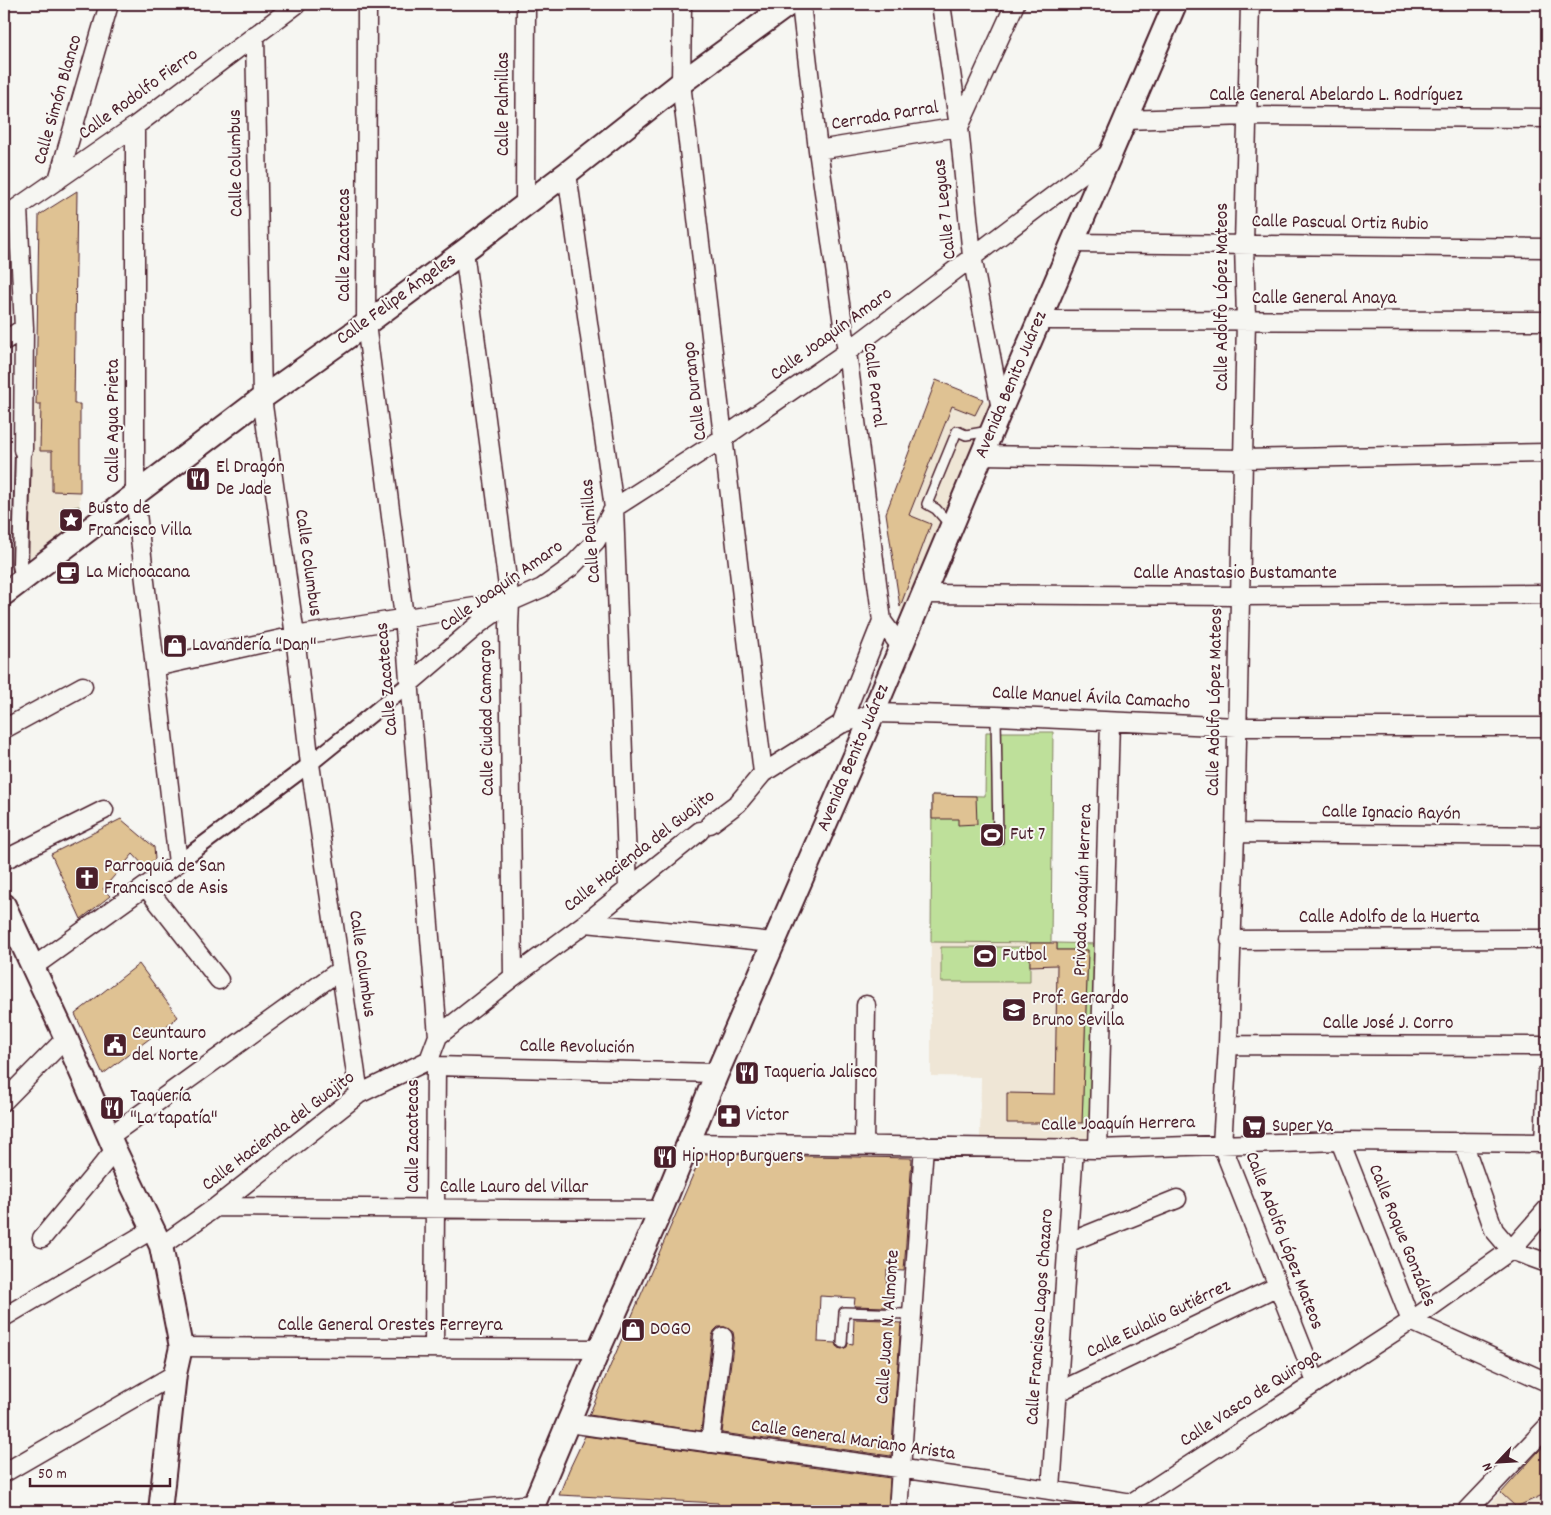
<svg xmlns="http://www.w3.org/2000/svg" width="1551" height="1515" font-family="Dekko,sans-serif">
	<style>
		.built { fill: #efe6d6 }
		.green { fill: #bee09a; stroke: #848062 }
		.building { fill: #dfc293; stroke: #4a1f2b }
		.lines { fill: none; stroke-linecap: round; stroke-linejoin: round }
		.service-casing { stroke: #4a1f2b; stroke-width: 12 }
		.pedestrian-casing { stroke: #4a1f2b; stroke-width: 18 }
		.minor-casing { stroke: #4a1f2b; stroke-width: 21 }
		.tertiary-casing { stroke: #4a1f2b; stroke-width: 26 }
		.service { stroke: #f6f6f2; stroke-width: 9 }
		.pedestrian { stroke: #f6f6f2; stroke-width: 14 }
		.minor { stroke: #f6f6f2; stroke-width: 18 }
		.tertiary { stroke: #f6f6f2; stroke-width: 22 }
		.labels { text-anchor: middle; dominant-baseline: central; stroke-width: 4; stroke-linejoin: round; paint-order: stroke }
		.street-label { font-size: 19px; fill: #4a1f2b; stroke: #f6f6f2 }
		.poi-label { font-size: 19px; fill: #4a1f2b; stroke: #f6f6f2; text-anchor: start }
	</style>
	<rect width="100%" height="100%" fill="#f6f6f2"/>
	<filter id="ink" filterUnits="userSpaceOnUse"><feTurbulence type="fractalNoise" baseFrequency=".02" numOctaves="2"/><feDisplacementMap in="SourceGraphic" scale="10" xChannelSelector="R" yChannelSelector="G"/><feConvolveMatrix kernelMatrix="1 2 1 2 8 2 1 2 1" color-interpolation-filters="sRGB"/></filter>
	<g filter="url(#ink)">
		<path class="built" d="M77,191L74,404L80,492L79,522L25,561L28,403H35L36,389L39,215Z
			M936,380L993,404L902,622L886,513Z
			M931,942L1099,944L1094,1141L980,1139L981,1077L931,1076Z
			M1547,1442V1504L1530,1511H1484Z"/>
		<path class="green" d="M79,506V522L64,533L63,509Z
			M986,732H1053L1051,943L931,942L932,795L985,796Z
			M1057,943L1099,944L1095,1123H1082L1088,950H1057Z
			M941,947H1030V982H941Z"/>
		<path class="building" d="M77,191L74,404H80V492L52,491V451H40L41,404H36L39,215Z
			M936,380L983,399L975,415L952,406L909,515L931,524L900,607L886,513Z
			M932,795L976,796L977,824L958,825V819H932Z
			M121,819L154,847L155,859L145,867L133,854L103,889L110,896L81,919L51,854Z
			M1030,943H1057V950H1088L1082,1123H1007V1093L1055,1094L1057,965L1030,966Z
			M139,964L178,1017L103,1074L75,1014Z
			M702,1154L912,1158L904,1271L887,1270L886,1307L854,1306L855,1298L820,1296L818,1342L836,1343L838,1348L842,1349L847,1347L848,1343L853,1344L854,1319L885,1320V1322L901,1323L891,1456L722,1433L734,1338L733,1332L725,1327H718L714,1331L712,1336L701,1431L589,1415Z
			M585,1436L890,1478L888,1511H719L718,1503L559,1495L569,1470Z
			M1547,1442V1493L1516,1507L1501,1493Z"/>
		<g class="lines">
			<defs>
				<path id="service" d="M950,525L936,509L927,504L957,431L966,435L989,431
					M996,716L998,841
					M842,1343L844,1312L906,1314"/>
				<path id="pedestrian" d="M23,450L20,565L23,580
					M178,863L310,764L410,683"/>
				<path id="minor" d="M367,4L366,324L404,617L438,1036L429,1060L436,1066L434,1347
					M682,4L681,83L763,773
					M801,4L818,150L847,352L882,621L901,647
					M941,4L959,127L972,256L1001,409
					M1250,4L1244,244L1246,320L1235,833L1228,1045L1222,1145L1316,1382
					M255,35L262,398L295,636L310,764L359,1094
					M1125,120L1247,116L1547,118
					M818,150L959,127L1015,4
					M567,173L614,508L628,889
					M58,180L109,4
					M525,204L526,4
					M18,208L24,328L23,450
					M4,217L135,126L297,4
					M1072,243L1547,248
					M464,251L510,602L509,626L513,977
					M1040,320L1547,321
					M4,341L24,328
					M982,455L1243,459L1547,453
					M923,594L1240,596L1547,594
					M155,667L295,636L506,602
					M410,683L479,624L510,602L542,588L571,567L596,541L614,508L723,438L847,352L1111,152
					M841,724L882,621
					M4,729L83,686
					M710,824L738,803L763,773L841,724L874,713L996,716L1237,727H1547
					M1235,833L1547,836
					M4,860L104,810
					M146,887L219,980
					M586,923L774,942
					M1230,940L1547,939
					M33,967L178,863L135,496V126
					M438,1036L513,977L586,923L700,831
					M1228,1045L1547,1046
					M436,1066L717,1073
					M4,1101L66,1038
					M110,1136L340,970
					M1340,1141L1411,1321L1547,1382
					M1463,1142L1494,1230L1511,1250L1547,1263
					M688,1143L1098,1149L1340,1141L1547,1143
					M1544,1143L1547,1074
					M864,1145L866,1005
					M1098,1149L1110,722
					M216,1207L661,1210
					M42,1238L115,1150
					M1067,1243L1177,1199
					M161,1246L216,1207L359,1094L429,1060
					M4,1317L153,1229
					M181,1347L599,1349
					M1058,1392L1278,1286
					M569,1423C757,1450 945,1472 1132,1503
					M710,1443L723,1337
					M4,1473L175,1374
					M1051,1490L1074,1148
					M1122,1509L1411,1321L1511,1250L1547,1209
					M458,1511L534,1504
					M898,1511L924,1146
					M1467,1511L1547,1427"/>
				<path id="tertiary" d="M4,594L262,398L366,324L464,251L567,173L681,83L789,4
					M4,905L66,1038L115,1150L161,1246L181,1347L175,1374L160,1511
					M531,1511L599,1349L661,1210L717,1073L864,735L1001,409L1175,4"/>
			</defs>
			<use href="#service" class="service-casing"/>
			<use href="#pedestrian" class="pedestrian-casing"/>
			<use href="#minor" class="minor-casing"/>
			<use href="#tertiary" class="tertiary-casing"/>
			<use href="#service" class="service"/>
			<use href="#pedestrian" class="pedestrian"/>
			<use href="#minor" class="minor"/>
			<use href="#tertiary" class="tertiary"/>
		</g>
	</g>
	<defs>
		<symbol id="restaurant-square" viewBox="-11 -11 22 22"><rect x="-9" y="-9" width="18" height="18" rx="4" fill="#4a1f2b" stroke="#f6f6f2"/><path d="M-5-6h1v4h1v-4h1v4h1v-4h1v5L-1.5 .5V6h-2V.5L-5-1ZM5-6V6H3V1.5H1.5Q1.5-4 5-6Z" fill="#fff"/></symbol>
		<symbol id="sight-square" viewBox="-11 -11 22 22"><rect x="-9" y="-9" width="18" height="18" rx="4" fill="#4a1f2b" stroke="#f6f6f2"/><path d="M0-6L1.8-2.2L6-1.7L2.9 1.2L3.7 5.4L0 3.3L-3.7 5.4L-2.9 1.2L-6-1.7L-1.8-2.2Z" fill="#fff"/></symbol>
		<symbol id="cafe-square" viewBox="-11 -11 22 22"><rect x="-9" y="-9" width="18" height="18" rx="4" fill="#4a1f2b" stroke="#f6f6f2"/><path d="M-5.5-4.5H6V0H3Q3 3.5 0 3.5H-2.5Q-5.5 3.5-5.5 0ZM3-3.2v2h1.7v-2ZM-6 4.5H4V6H-6Z" fill="#fff"/></symbol>
		<symbol id="shop-square" viewBox="-11 -11 22 22"><rect x="-9" y="-9" width="18" height="18" rx="4" fill="#4a1f2b" stroke="#f6f6f2"/><path d="M-5-2.5h2.3a2.7 3.5 0 0 1 5.4 0H5L5.5 6h-11ZM-1.5-2.5h3a1.5 2.3 0 0 0-3 0Z" fill="#fff"/></symbol>
		<symbol id="stadium-square" viewBox="-11 -11 22 22"><rect x="-9" y="-9" width="18" height="18" rx="4" fill="#4a1f2b" stroke="#f6f6f2"/><path d="M0-5a6.5 5 0 1 0 0 10a6.5 5 0 1 0 0-10ZM-3.5-1.8h7v3.6h-7Z" fill="#fff"/></symbol>
		<symbol id="church-square" viewBox="-11 -11 22 22"><rect x="-9" y="-9" width="18" height="18" rx="4" fill="#4a1f2b" stroke="#f6f6f2"/><path d="M-1.2-6h2.4v3.5h3.3v2.4h-3.3V6h-2.4V-.1h-3.3v-2.4h3.3Z" fill="#fff"/></symbol>
		<symbol id="school-square" viewBox="-11 -11 22 22"><rect x="-9" y="-9" width="18" height="18" rx="4" fill="#4a1f2b" stroke="#f6f6f2"/><path d="M0-5L7-2L0 1L-7-2ZM-4 1L0 2.5L4 1V4Q0 6-4 4Z" fill="#fff"/></symbol>
		<symbol id="civic-square" viewBox="-11 -11 22 22"><rect x="-9" y="-9" width="18" height="18" rx="4" fill="#4a1f2b" stroke="#f6f6f2"/><path d="M-.6-6.5H3V-4.5H.6V-3L4-1V1h2V6H-6V1h2V-1L-.6-3ZM-1.2 2.5V6h2.4V2.5Z" fill="#fff"/></symbol>
		<symbol id="pharmacy-square" viewBox="-11 -11 22 22"><rect x="-9" y="-9" width="18" height="18" rx="4" fill="#4a1f2b" stroke="#f6f6f2"/><path d="M-2-6h4v4h4v4h-4v4h-4v-4h-4v-4h4Z" fill="#fff"/></symbol>
		<symbol id="supermarket-square" viewBox="-11 -11 22 22"><rect x="-9" y="-9" width="18" height="18" rx="4" fill="#4a1f2b" stroke="#f6f6f2"/><path d="M-6-5.5h2.5l.6 2H6L4.5 2H-2.5L-4.4-4H-6ZM-1.5 3.2a1.3 1.3 0 1 0 .1 0ZM3 3.2a1.3 1.3 0 1 0 .1 0Z" fill="#fff"/></symbol>
	</defs>
	<g fill-rule="evenodd">
		<use href="#restaurant-square" x="184" y="465" width="28" height="28"/>
		<use href="#sight-square" x="57" y="506" width="28" height="28"/>
		<use href="#cafe-square" x="54" y="559" width="28" height="28"/>
		<use href="#shop-square" x="161" y="632" width="28" height="28"/>
		<use href="#stadium-square" x="978" y="821" width="28" height="28"/>
		<use href="#church-square" x="73" y="864" width="28" height="28"/>
		<use href="#stadium-square" x="971" y="942" width="28" height="28"/>
		<use href="#school-square" x="1000" y="996" width="28" height="28"/>
		<use href="#civic-square" x="101" y="1031" width="28" height="28"/>
		<use href="#restaurant-square" x="733" y="1059" width="28" height="28"/>
		<use href="#restaurant-square" x="98" y="1094" width="28" height="28"/>
		<use href="#pharmacy-square" x="715" y="1102" width="28" height="28"/>
		<use href="#supermarket-square" x="1240" y="1113" width="28" height="28"/>
		<use href="#restaurant-square" x="651" y="1143" width="28" height="28"/>
		<use href="#shop-square" x="619" y="1316" width="28" height="28"/>
	</g>
	<g class="labels">
		<g class="street-label">
			<text transform="translate(139 95) rotate(-36)">Calle Rodolfo Fierro</text>
			<text x="1336" y="96">Calle General Abelardo L. Rodríguez</text>
			<text transform="translate(59 100) rotate(-74)">Calle Simón Blanco</text>
			<text transform="translate(504 104) rotate(-90)">Calle Palmillas</text>
			<text transform="translate(885 117) rotate(-9)">Cerrada Parral</text>
			<text transform="translate(237 163) rotate(-91)">Calle Columbus</text>
			<text transform="translate(946 209) rotate(-96)">Calle 7 Leguas</text>
			<text transform="translate(1340 224) rotate(1)">Calle Pascual Ortiz Rubio</text>
			<text transform="translate(345 245) rotate(-90)">Calle Zacatecas</text>
			<text transform="translate(1223 297) rotate(-90)">Calle Adolfo López Mateos</text>
			<text x="1324" y="299">Calle General Anaya</text>
			<text transform="translate(397 300) rotate(-36)">Calle Felipe Ángeles</text>
			<text transform="translate(832 335) rotate(-36)">Calle Joaquín Amaro</text>
			<text transform="translate(873 385) rotate(83)">Calle Parral</text>
			<text transform="translate(1012 385) rotate(-67)">Avenida Benito Juárez</text>
			<text transform="translate(696 391) rotate(-97)">Calle Durango</text>
			<text transform="translate(114 421) rotate(-90)">Calle Agua Prieta</text>
			<text transform="translate(592 531) rotate(-94)">Calle Palmillas</text>
			<text transform="translate(307 563) rotate(82)">Calle Columbus</text>
			<text x="1235" y="574">Calle Anastasio Bustamante</text>
			<text transform="translate(502 587) rotate(-35)">Calle Joaquín Amaro</text>
			<text transform="translate(388 679) rotate(-95)">Calle Zacatecas</text>
			<text transform="translate(1091 699) rotate(3)">Calle Manuel Ávila Camacho</text>
			<text transform="translate(1216 702) rotate(-89)">Calle Adolfo López Mateos</text>
			<text transform="translate(488 718) rotate(-91)">Calle Ciudad Camargo</text>
			<text transform="translate(854 758) rotate(-67)">Avenida Benito Juárez</text>
			<text transform="translate(1391 814) rotate(1)">Calle Ignacio Rayón</text>
			<text transform="translate(640 852) rotate(-38)">Calle Hacienda del Guajito</text>
			<text transform="translate(1084 890) rotate(-88)">Privada Joaquín Herrera</text>
			<text x="1389" y="918">Calle Adolfo de la Huerta</text>
			<text transform="translate(361 964) rotate(82)">Calle Columbus</text>
			<text x="1388" y="1024">Calle José J. Corro</text>
			<text transform="translate(577 1048) rotate(1)">Calle Revolución</text>
			<text transform="translate(1118 1125) rotate(-1)">Calle Joaquín Herrera</text>
			<text transform="translate(279 1132) rotate(-37)">Calle Hacienda del Guajito</text>
			<text transform="translate(414 1136) rotate(-90)">Calle Zacatecas</text>
			<text x="514" y="1188">Calle Lauro del Villar</text>
			<text transform="translate(1401 1236) rotate(68)">Calle Roque Gonzáles</text>
			<text transform="translate(1283 1241) rotate(69)">Calle Adolfo López Mateos</text>
			<text transform="translate(1041 1317) rotate(-86)">Calle Francisco Lagos Chazaro</text>
			<text transform="translate(1159 1320) rotate(-26)">Calle Eulalio Gutiérrez</text>
			<text x="390" y="1326">Calle General Orestes Ferreyra</text>
			<text transform="translate(889 1327) rotate(-86)">Calle Juan N. Almonte</text>
			<text transform="translate(1251 1399) rotate(-33)">Calle Vasco de Quiroga</text>
			<text transform="translate(853 1441) rotate(8)">Calle General Mariano Arista</text>
		</g>
		<g class="poi-label">
			<text x="216" y="468">El Dragón<tspan x="216" dy="22">De Jade</tspan></text>
			<text x="88" y="509">Busto de<tspan x="88" dy="22">Francisco Villa</tspan></text>
			<text x="86" y="573">La Michoacana</text>
			<text x="192" y="646">Lavandería "Dan"</text>
			<text x="1010" y="835">Fut 7</text>
			<text x="104" y="867">Parroquia de San<tspan x="104" dy="22">Francisco de Asis</tspan></text>
			<text x="1002" y="956">Futbol</text>
			<text x="1032" y="999">Prof. Gerardo<tspan x="1032" dy="22">Bruno Sevilla</tspan></text>
			<text x="132" y="1034">Ceuntauro<tspan x="132" dy="22">del Norte</tspan></text>
			<text x="764" y="1073">Taqueria Jalisco</text>
			<text x="130" y="1097">Taquería<tspan x="130" dy="22">"La tapatía"</tspan></text>
			<text x="746" y="1116">Victor</text>
			<text x="1272" y="1127">Super Ya</text>
			<text x="682" y="1157">Hip Hop Burguers</text>
			<text x="650" y="1330">DOGO</text>
		</g>
	</g>
	<rect width="1551" height="1515" fill="none" stroke="#f6f6f2" stroke-width="20"/>
	<rect x="10" y="10" width="1531" height="1495" fill="none" stroke="#4a1f2b" stroke-width="2" filter="url(#ink)"/>
	<g transform="translate(1498 1462) rotate(245)" stroke="#f6f6f2" stroke-width="4" paint-order="stroke">
	<path d="M0-4L9 19L0 12L-9 19Z" fill="#4a1f2b"/>
	<text y="-8" font-size="14" font-weight="bold" text-anchor="middle" fill="#4a1f2b">N</text>
	</g>
	<path d="M30 1478v8h140v-8" fill="none" stroke="#4a1f2b" stroke-width="2.5"/>
	<text x="38" y="1478" font-size="15" fill="#4a1f2b" stroke="#f6f6f2" stroke-width="4" paint-order="stroke">50 m</text>
</svg>
